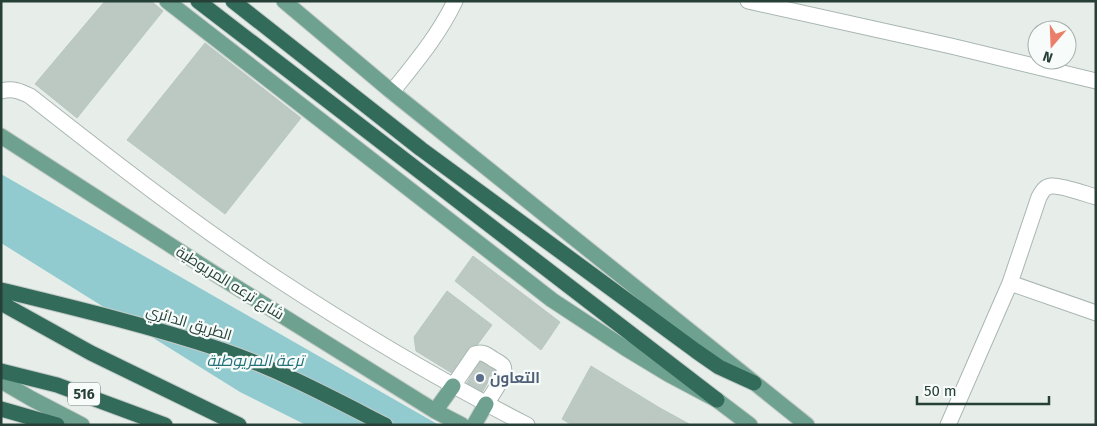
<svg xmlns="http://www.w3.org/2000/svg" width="1097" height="426" font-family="'Fira Sans',Cairo,sans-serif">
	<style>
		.water { fill: #92cbcf }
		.building { fill: #bcc9c3; stroke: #b9c8c1 }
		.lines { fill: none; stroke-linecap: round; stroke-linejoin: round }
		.minor-tunnel { stroke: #c0cbc6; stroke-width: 15; stroke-dasharray: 15 8; stroke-linecap: butt }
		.minor-casing { stroke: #a9b6b1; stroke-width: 17 }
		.major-casing { stroke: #c2cac7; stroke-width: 17 }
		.highway-casing { stroke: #c2cac7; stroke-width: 17 }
		.minor { stroke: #fff; stroke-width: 15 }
		.major { stroke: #6ea190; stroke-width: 15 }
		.highway { stroke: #336b5b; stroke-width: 15 }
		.service-dot { fill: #5c6f8a; stroke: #f7fbf9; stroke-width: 2 }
		.labels { text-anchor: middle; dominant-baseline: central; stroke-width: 4.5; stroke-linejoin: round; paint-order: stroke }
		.shield { fill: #f7fbf9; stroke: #657871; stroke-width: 1 }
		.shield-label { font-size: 14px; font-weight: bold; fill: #264037 }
		.street-label { font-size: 15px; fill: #264037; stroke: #f7fbf9 }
		.service-label { font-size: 15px; font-weight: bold; fill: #4e5e75; stroke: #f7fbf9; text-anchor: start }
		.water-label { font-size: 16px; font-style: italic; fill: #22727a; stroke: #f7fbf9 }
	</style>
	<rect width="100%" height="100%" fill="#e7eeea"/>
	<path class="water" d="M1,174L439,425H306L240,392L1,243Z"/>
	<path class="building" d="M105,1H151L163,11L77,118L35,84Z
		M205,43L301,118L225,214L127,140Z
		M473,256L560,322L541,350L455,281Z
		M447,291L492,325L455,375L416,351L414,337Z
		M481,359L496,368L480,396L464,388Z
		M591,366L660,408L651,425H572L562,419Z
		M660,408L691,425H651Z"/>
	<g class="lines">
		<path class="minor-tunnel" d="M472,373L488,382"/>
		<defs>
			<path id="minor" d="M748,1L951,46L1096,81
				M1,91C13,88 20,91 30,96C110,159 191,222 276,278C357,331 441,381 527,425
				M392,92C415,63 439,35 455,1
				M1010,283L1096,313
				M453,386L475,354C482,351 487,355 493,359C496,361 501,363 503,366C508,374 490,397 486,404
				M948,425L1010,283L1039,197C1042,192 1044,187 1051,186C1062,185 1085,194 1096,197"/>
			<path id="major" d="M167,1L552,300L625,348L668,374L717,400L750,425
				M284,1L392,92L807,425
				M1,136L212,272L435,411L462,425
				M1,381L32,399L82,425
				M435,411L453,386
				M474,425L486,404"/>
			<path id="highway" d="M198,1L717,400
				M233,1L421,149L696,351L719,367L754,383
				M1,290C75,308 150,326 222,350C278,369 332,398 385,425
				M1,303L91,353L239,425
				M1,371L57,385L165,425
				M1,409L57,425"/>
		</defs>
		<use href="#minor" class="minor-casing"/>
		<use href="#major" class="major-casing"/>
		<use href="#highway" class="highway-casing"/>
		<use href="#minor" class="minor"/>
		<use href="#major" class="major"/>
		<use href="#highway" class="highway"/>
	</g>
	<circle class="service-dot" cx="480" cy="378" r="5"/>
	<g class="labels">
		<rect class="shield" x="68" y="382.5" width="32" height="23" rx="4"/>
		<g class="shield-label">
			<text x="84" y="394">516</text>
		</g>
		<g class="street-label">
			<text transform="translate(230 283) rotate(32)">شارع ترعه المريوطية</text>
			<text transform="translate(189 323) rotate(17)">الطريق الدائري</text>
		</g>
		<g class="service-label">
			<text x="490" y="378">التعاون</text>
		</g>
		<g class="water-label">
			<text x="255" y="360">ترعة المريوطية</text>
		</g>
	</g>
	<rect width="1097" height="426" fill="none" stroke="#264037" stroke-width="5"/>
	<g transform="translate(1052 45) rotate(199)"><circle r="24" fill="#f7fbf9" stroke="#a3b0ab"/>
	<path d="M0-4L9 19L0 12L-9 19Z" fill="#ea7e69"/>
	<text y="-8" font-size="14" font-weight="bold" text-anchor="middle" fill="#264037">N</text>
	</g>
	<path d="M917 396v8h132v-8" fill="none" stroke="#264037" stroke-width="2.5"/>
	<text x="924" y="396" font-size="15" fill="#264037" stroke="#f7fbf9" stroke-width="4" paint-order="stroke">50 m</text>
</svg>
